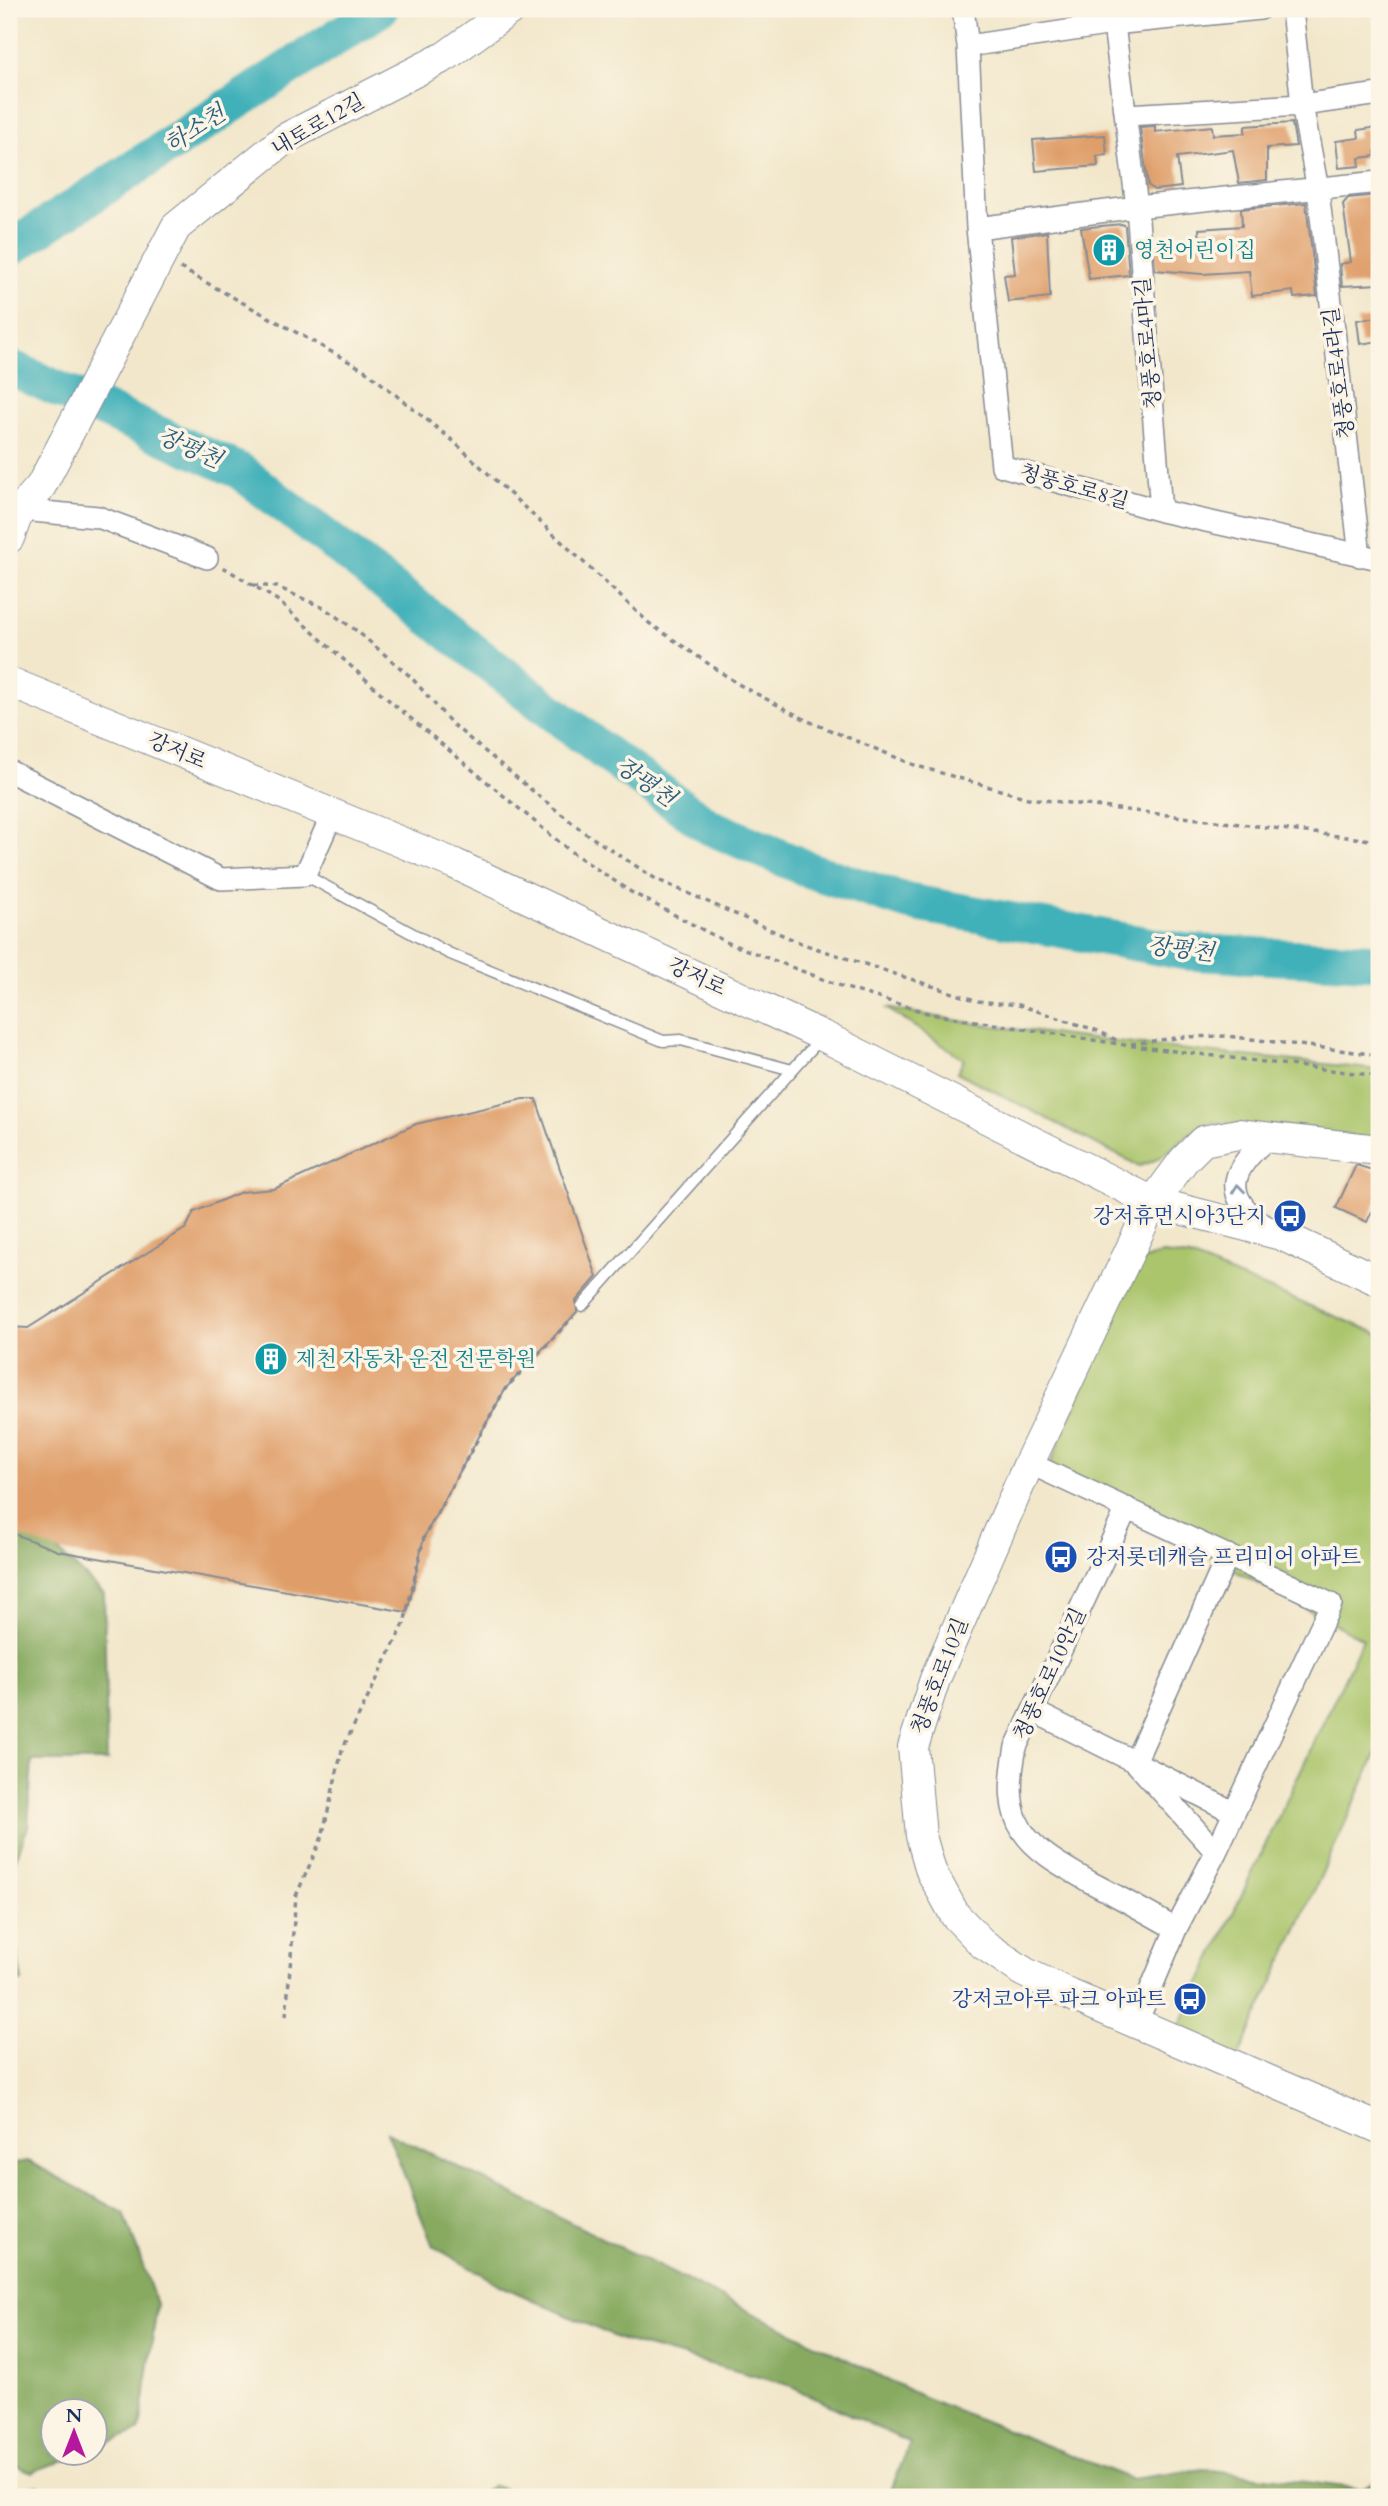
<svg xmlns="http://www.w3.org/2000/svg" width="1388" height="2506" font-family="Cardo,'Noto Serif KR',serif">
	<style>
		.green { fill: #aac56c; stroke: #627a65; stroke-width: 2 }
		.forest { fill: #87aa60; stroke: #516c5f; stroke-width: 2 }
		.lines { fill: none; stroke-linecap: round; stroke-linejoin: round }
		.river { stroke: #3fb0b9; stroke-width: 37 }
		.building { fill: #df9e69 }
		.lane-casing { stroke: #868b94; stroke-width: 13 }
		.street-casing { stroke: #868b94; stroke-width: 24 }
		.secondary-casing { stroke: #868b94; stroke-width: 32 }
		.path { stroke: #868b94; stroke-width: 3.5; stroke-dasharray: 5 5; stroke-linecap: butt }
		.lane { stroke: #fff; stroke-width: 10 }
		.street { stroke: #fff; stroke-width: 21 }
		.secondary { stroke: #fff; stroke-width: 30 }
		.oneway { stroke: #8d97ae }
		.labels { text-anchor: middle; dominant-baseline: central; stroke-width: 7; stroke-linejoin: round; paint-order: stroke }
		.street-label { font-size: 21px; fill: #1b2f5e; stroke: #fcf5e5 }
		.culture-label { font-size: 21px; fill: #0d838f; stroke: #fcf5e5; text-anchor: start }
		.transit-label { font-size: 21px; fill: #164399; stroke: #fcf5e5; text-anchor: end }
		.water-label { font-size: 23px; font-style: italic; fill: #285c7e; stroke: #fcf5e5 }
	</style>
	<rect width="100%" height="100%" fill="#fcf5e5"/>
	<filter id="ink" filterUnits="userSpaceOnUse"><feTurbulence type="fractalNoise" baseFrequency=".0143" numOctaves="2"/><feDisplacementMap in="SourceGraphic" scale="14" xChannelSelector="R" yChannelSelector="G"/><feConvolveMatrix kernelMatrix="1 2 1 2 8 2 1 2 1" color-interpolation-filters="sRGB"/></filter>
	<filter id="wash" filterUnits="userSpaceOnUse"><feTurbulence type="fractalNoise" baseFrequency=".00686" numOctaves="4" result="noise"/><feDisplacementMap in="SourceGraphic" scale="28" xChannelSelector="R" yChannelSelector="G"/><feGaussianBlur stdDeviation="1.57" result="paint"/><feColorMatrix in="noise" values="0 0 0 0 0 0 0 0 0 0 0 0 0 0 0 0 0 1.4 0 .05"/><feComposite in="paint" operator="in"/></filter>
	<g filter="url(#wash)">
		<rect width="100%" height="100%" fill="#f2e7cb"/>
		<path class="green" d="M886,1008C1049,1039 1215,1052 1379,1070V1140L1212,1122C1184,1131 1168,1160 1139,1166L957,1072L964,1059Z
			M1162,1254L1190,1257L1379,1334V1748L1235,2065L1173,2040L1363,1639L1047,1471L1133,1271L1145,1259Z"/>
		<path class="forest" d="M9,1517L35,1529L104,1594L107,1761H32L28,1827L9,1876Z
			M9,1907L22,1981L9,1986Z
			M387,2132L923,2397L1131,2479L1203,2469L1361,2489L1379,2478V2497H888L910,2443L785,2384L624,2341L502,2286L433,2246Z
			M28,2161L124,2213L157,2305L140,2430L95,2448L94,2412H52V2454H80L32,2472L9,2463V2164Z
			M38,2485L46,2497H9V2493Z
			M492,2485L525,2497H476Z"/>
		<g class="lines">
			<path class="river" d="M9,249L380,9
				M9,367L240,471L609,756L710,827L812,871L908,902L1186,952L1379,962"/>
		</g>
		<g id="blocks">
			<path class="building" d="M1292,123L1296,146L1267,148V180L1239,183L1233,150L1177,157L1181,187L1154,190L1148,185L1140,127L1155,126V132L1212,126L1213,135L1245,133V126Z
				M1379,127V150L1375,151V156L1359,158L1360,166L1339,168L1336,141L1359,138L1358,130Z
				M1105,135L1107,155L1097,156L1098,166L1036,171L1033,140Z
				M1379,195V284L1342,286L1340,264L1351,262L1343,204L1348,198Z
				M1306,203L1317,296L1294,298L1293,291L1252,296L1249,271L1202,274L1155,270L1153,246L1200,242L1199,229L1242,226L1241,209Z
				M1122,224L1125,226L1129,275L1089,279L1081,228Z
				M1047,232L1050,297L1008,302L1004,275L1015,274L1011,237Z
				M1379,317V341L1360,344L1357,320Z
				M523,1099H536L597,1277L576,1301L577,1312L505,1389L424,1537L407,1612L58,1551L9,1532V1327L28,1328L186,1228L194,1212L241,1192L274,1189L416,1124Z
				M1356,1165L1379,1172V1196L1367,1222L1336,1208Z"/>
		</g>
	</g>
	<g filter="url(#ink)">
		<use href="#blocks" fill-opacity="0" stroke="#868b94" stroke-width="2"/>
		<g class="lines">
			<defs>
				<path id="lane" d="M305,875L448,953L663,1041L681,1040L792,1070
					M582,1306L820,1039"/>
				<path id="street" d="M963,9L968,46L977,228L1002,466L1161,511L1379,559
					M1112,9L1137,207L1161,511
					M1292,9L1302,105L1318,190L1360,556
					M968,46L1113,24L1260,9
					M1126,115L1302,105L1379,94
					M977,228L1137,207L1379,182
					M10,509L98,517L207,558
					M9,771L221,879L305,875L332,815
					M1267,1227C1219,1195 1231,1168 1271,1136
					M1029,1463L1331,1604L1216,1852L1176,1929L1137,2022
					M1127,1508L1016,1747C1000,1827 1024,1845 1090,1882C1119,1897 1148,1913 1176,1929
					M1228,1555L1135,1762L1233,1812
					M1033,1711L1135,1762L1216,1852"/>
				<path id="secondary" d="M9,538L19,511L41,486L176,227L286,138L446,56L511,9
					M9,682L455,864L823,1036L1153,1202L1281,1235L1379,1281
					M1379,1150L1238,1134L1203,1141L1184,1160L1153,1202L1029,1463L935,1679L913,1747L921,1836L931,1871L955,1915L983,1944L1024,1972L1071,1995L1379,2128"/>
			</defs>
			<use href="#lane" class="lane-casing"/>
			<use href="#street" class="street-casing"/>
			<use href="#secondary" class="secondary-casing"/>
			<path class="path" d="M180,268L366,371L452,440L649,623L738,684L808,721L917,766L1028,798L1379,841
				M223,567L277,600L391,702L570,851L631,892L726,942L846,988L931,1014L1125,1045L1379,1076
				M253,585L277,587L324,608L357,631L411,677L452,724L540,797L585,833L656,879L803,944L978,1001L1019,1005L1098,1031L1120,1042
				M1131,1044L1183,1037L1227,1036L1379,1055
				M286,2016L296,1896L322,1837L342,1750L404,1624L424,1537L505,1389L573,1317"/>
			<use href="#lane" class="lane"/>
			<use href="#street" class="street"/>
			<use href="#secondary" class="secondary"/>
		</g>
		<defs><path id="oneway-chevron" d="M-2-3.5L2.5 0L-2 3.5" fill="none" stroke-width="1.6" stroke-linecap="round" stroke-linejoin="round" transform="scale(1.75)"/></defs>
		<use class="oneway" href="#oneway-chevron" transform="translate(1238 1189) rotate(-96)"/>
	</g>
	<defs>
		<symbol id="building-disc" viewBox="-11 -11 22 22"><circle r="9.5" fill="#0f9aa8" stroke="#fcf5e5"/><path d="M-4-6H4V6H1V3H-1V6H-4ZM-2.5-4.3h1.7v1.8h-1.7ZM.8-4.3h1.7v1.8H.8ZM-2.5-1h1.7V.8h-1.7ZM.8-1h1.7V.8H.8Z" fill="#fff"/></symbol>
		<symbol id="bus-disc" viewBox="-11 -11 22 22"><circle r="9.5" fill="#1a4fb4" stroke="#fcf5e5"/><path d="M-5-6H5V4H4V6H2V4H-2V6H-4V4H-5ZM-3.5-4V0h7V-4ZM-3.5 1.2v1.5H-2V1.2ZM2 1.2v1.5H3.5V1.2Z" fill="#fff"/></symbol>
	</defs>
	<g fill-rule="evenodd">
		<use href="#building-disc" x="1090" y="231" width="38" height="38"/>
		<use href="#bus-disc" x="1271" y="1197" width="38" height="38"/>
		<use href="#building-disc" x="252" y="1340" width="38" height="38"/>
		<use href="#bus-disc" x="1042" y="1538" width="38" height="38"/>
		<use href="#bus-disc" x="1171" y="1980" width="38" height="38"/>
	</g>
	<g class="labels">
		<g class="street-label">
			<text transform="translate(318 125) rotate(-30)">내토로12길</text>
			<text transform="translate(1148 343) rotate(-95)">청풍호로4마길</text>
			<text transform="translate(1339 373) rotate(-97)">청풍호로4라길</text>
			<text transform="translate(1074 487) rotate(16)">청풍호로8길</text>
			<text transform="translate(177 751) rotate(23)">강저로</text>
			<text transform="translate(697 977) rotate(25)">강저로</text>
			<text transform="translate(1050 1674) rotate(-65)">청풍호로10안길</text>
			<text transform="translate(940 1676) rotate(-69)">청풍호로10길</text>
		</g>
		<g class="culture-label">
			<text x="1134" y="250">영천어린이집</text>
			<text x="296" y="1359">제천 자동차 운전 전문학원</text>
		</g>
		<g class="transit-label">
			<text x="1266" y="1216">강저휴먼시아3단지</text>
			<text x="1086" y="1557" text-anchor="start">강저롯데캐슬 프리미어 아파트</text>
			<text x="1166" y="1999">강저코아루 파크 아파트</text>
		</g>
		<g class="water-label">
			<text transform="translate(195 129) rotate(-33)">하소천</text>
			<text transform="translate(190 448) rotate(24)">장평천</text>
			<text transform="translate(646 782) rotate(35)">장평천</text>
			<text transform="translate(1181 949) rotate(7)">장평천</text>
		</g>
	</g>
	<rect width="1388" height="2506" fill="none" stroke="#fcf5e5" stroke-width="35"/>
	<g transform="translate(74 2432)"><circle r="33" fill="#fcf5e5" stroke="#a2a6af" stroke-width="2"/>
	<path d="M0-5L12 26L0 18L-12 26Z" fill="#b5179e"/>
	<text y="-10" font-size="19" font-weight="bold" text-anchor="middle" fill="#1b2f5e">N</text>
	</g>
</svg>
